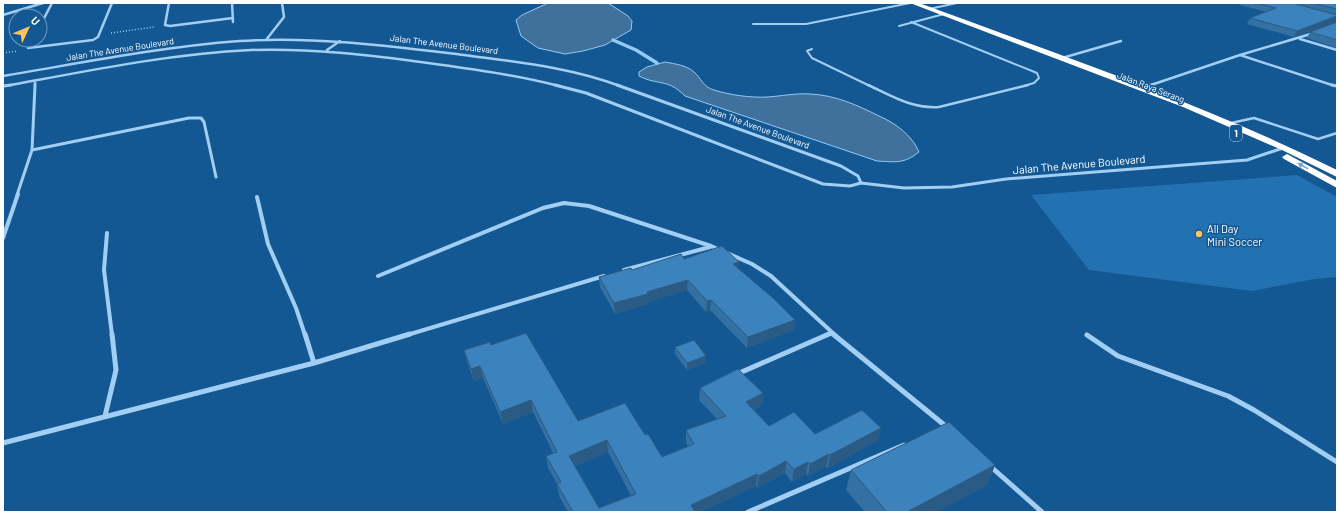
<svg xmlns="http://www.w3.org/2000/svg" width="1340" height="515" font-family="Barlow,sans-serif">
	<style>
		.green { fill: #2271b1 }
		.water { fill: #40719c; stroke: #93cbf5 }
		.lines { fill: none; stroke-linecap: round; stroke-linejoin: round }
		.stream { stroke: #93cbf5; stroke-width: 3.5 }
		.path { stroke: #a1cef2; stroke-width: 1.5; stroke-dasharray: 1 2; stroke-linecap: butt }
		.lane-far1 { stroke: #a1cef2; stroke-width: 2 }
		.lane { stroke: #a1cef2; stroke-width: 2.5 }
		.street-far3 { stroke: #a1cef2; stroke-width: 2.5 }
		.street-far2 { stroke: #a1cef2; stroke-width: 3 }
		.street-far1 { stroke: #a1cef2; stroke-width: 4 }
		.street { stroke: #a1cef2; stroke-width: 5 }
		.highway { fill: #fff; fill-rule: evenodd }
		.wall { fill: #3470a2; fill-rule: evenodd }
		.shaded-wall { fill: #2a5b84 }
		.building { fill: #3c82bc; stroke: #2a5b84; fill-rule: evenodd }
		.oneway { fill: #7da3c4 }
		.poi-dot { fill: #ffc262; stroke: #135893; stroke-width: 1.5 }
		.labels { text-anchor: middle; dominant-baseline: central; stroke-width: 3; stroke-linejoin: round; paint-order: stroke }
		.far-street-label { font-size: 9px; fill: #fff; stroke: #135893 }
		.shield { fill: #135893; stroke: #b8cddf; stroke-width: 1 }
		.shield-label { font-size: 10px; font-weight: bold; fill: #fff }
		.street-label { font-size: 11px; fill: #fff; stroke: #135893 }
		.poi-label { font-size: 11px; fill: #fff; stroke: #135893; text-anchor: start }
	</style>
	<rect width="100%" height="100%" fill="#135893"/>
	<path class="green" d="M1297,175L1337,197V277L1314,279L1252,291L1089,270L1031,195Z"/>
	<path class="water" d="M548,3H608L628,16L632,21L631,30L605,45L583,51L565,54L538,48L521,36L516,20L522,15Z
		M665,62C675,64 686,65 694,72C701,78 703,87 714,90C730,95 751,98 768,97C782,96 796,93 810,94C835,95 857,105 879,116C895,123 912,135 919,152C904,164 896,162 877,161L685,96C667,78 659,86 639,76V72L647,67Z"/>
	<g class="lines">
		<path class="stream" d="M613,40L636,50L657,63"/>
		<path class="path" d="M111,33L154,27
			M3,53L18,51"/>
		<path class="lane-far1" d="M683,3H697
			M929,9L957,3
			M911,22L1037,73L1039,78L1034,83L1024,86
			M753,24H806L910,3
			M899,26L944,14
			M812,49L807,51L812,58L870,86"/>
		<path class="lane" d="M868,85C892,96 912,109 939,107L1028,85
			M1231,123L1254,118L1318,139L1337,133"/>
		<path class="street-far3" d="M169,3L165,25L170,26L233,18
			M232,3L233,22
			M3,15L43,3
			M40,26L52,3
			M1300,39L1337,50
			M33,40L28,48L93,40L98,37L112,3
			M266,40L284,17L282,3
			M327,50L340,41
			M1240,55L1335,86
			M1062,58L1121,41
			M3,76C81,63 160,47 239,41C314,36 389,46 464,55C516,62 570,67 620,86
			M6,86C87,71 168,54 251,50C310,48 369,55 428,63C472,69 516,75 559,86
			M35,86V81
			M1148,86L1240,55L1314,33"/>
		<path class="street-far2" d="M555,85L586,93L823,184L850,186L861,183L904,188L952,187L1006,179L1247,160L1283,148
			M617,85L841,166L858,176L861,183
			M1332,85L1337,86
			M3,86L11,85
			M1141,88L1151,85
			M32,150L189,118H201L204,122L216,177
			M17,195L32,150L35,85"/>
		<path class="street-far1" d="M257,197L268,244L296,308L305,335
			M107,233L104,270L112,335
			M3,238L18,194
			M624,270L710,247
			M378,276L543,208L564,203L589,206L711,246L752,264L771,276L835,335
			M407,335L604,276
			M827,335L832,333"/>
		<path class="street" d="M305,334L314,363
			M833,334L948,428
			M1087,335L1118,356L1228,396L1254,410L1337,462
			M737,374L829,334
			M105,416L116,370L112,334
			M3,443L314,363L410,334
			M990,466L1042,512
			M748,512L904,445"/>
		<path class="highway" d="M910,3H919C1060,55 1202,103 1337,170V177L1282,150L1183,107Z
			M1287,154L1337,181V188L1284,159L1282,157Z"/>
	</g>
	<path class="wall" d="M1241,3H1337V19L1336,22L1294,37L1247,24L1250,18L1266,12L1240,5Z
		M1337,22V48L1307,38L1310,32Z
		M684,259L739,269L795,320L794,330L747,348L710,310L706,312L687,290L648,302V304L615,314L600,287L599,277Z
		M491,345L578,421L645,435L662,457L688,447L686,442V430L717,419L699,400L700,388L763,393L762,405L754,410L769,426L815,434L881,428L878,440L828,468L826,466L808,476L806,474L792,482L785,473L757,488L756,486L700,512H568L559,496L557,484L548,468L546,456L553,453L533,412L503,424L483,378L474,381L467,362L464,350ZM608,452L631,496L599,508L575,466Z
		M675,347L706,356V363L687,370L675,354Z
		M995,465L987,485L936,512H865L846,490L851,470Z"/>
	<path class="shaded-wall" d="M1337,16V19L1336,22L1294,37L1297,31Z
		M739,262L738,273L733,264Z
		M688,280L687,290L648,302V304L615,314L614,303L647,292Z
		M711,300L710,310L706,312L707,301Z
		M795,320L794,330L747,348L748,337Z
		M706,356V363L687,370V363Z
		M480,366L483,378L474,381L471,369Z
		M763,393L762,405L745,414L746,402Z
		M531,400L533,412L503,424L500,412Z
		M881,428L878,440L828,468L830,455Z
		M607,440L608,452L570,468L569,456Z
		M829,454L826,466L808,476L810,464Z
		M786,461L785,473L757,488L759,476Z
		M808,462L806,474L792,482L794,469Z
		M995,465L987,485L936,512H907Z
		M757,474L756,486L700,512H691V505Z"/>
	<path class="building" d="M1256,3H1292L1337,15V16L1297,31L1250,18L1276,8Z
		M1312,3H1332L1337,4V9Z
		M1337,22V40L1310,32Z
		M722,246L739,262L733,264L773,298L795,320L748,337L711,300L707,301L688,280L647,292L648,294L614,303L599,277L631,268L632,270L681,254L684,259Z
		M526,333L578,421L625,403L645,435L648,434L662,457L694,444L686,430L726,416L700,388L738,369L763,393L746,402L769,426L794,412L815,434L862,410L881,428L830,455L829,454L810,464L808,462L794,469L786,461L759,476L757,474L691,505L695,512H573L557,484L561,482L546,456L557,452L531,400L500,412L480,366L471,369L464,350L490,342L491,345ZM607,440L636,494L599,508L569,456Z
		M694,340L706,356L687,363L675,347Z
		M949,422L995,465L907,512H887L851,470Z"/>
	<defs><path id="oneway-solid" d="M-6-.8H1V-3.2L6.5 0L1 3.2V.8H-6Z"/></defs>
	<use class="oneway" href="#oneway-solid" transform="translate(1303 166) rotate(-151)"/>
	<circle class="poi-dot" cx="1199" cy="234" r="4"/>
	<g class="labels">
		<g class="far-street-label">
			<text transform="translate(444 44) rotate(7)">Jalan The Avenue Boulevard</text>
			<text transform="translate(120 49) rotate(-9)">Jalan The Avenue Boulevard</text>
			<text transform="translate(1151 87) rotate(21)">Jalan Raya Serang</text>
			<text transform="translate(758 127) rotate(20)">Jalan The Avenue Boulevard</text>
		</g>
		<rect class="shield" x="1230" y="125" width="12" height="16" rx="3"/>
		<g class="shield-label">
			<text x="1236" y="133">1</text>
		</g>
		<g class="street-label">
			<text transform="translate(1079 164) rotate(-5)">Jalan The Avenue Boulevard</text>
		</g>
		<g class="poi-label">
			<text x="1207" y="228">All Day<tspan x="1207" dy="13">Mini Soccer</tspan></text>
		</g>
	</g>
	<rect width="1340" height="515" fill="none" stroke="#ffffff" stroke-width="8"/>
	<g transform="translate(28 28) rotate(46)"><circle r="19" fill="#135893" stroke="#719bbe"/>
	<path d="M0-3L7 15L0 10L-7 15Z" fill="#ffc262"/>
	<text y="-6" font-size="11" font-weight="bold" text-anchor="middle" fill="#ffffff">U</text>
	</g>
</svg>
